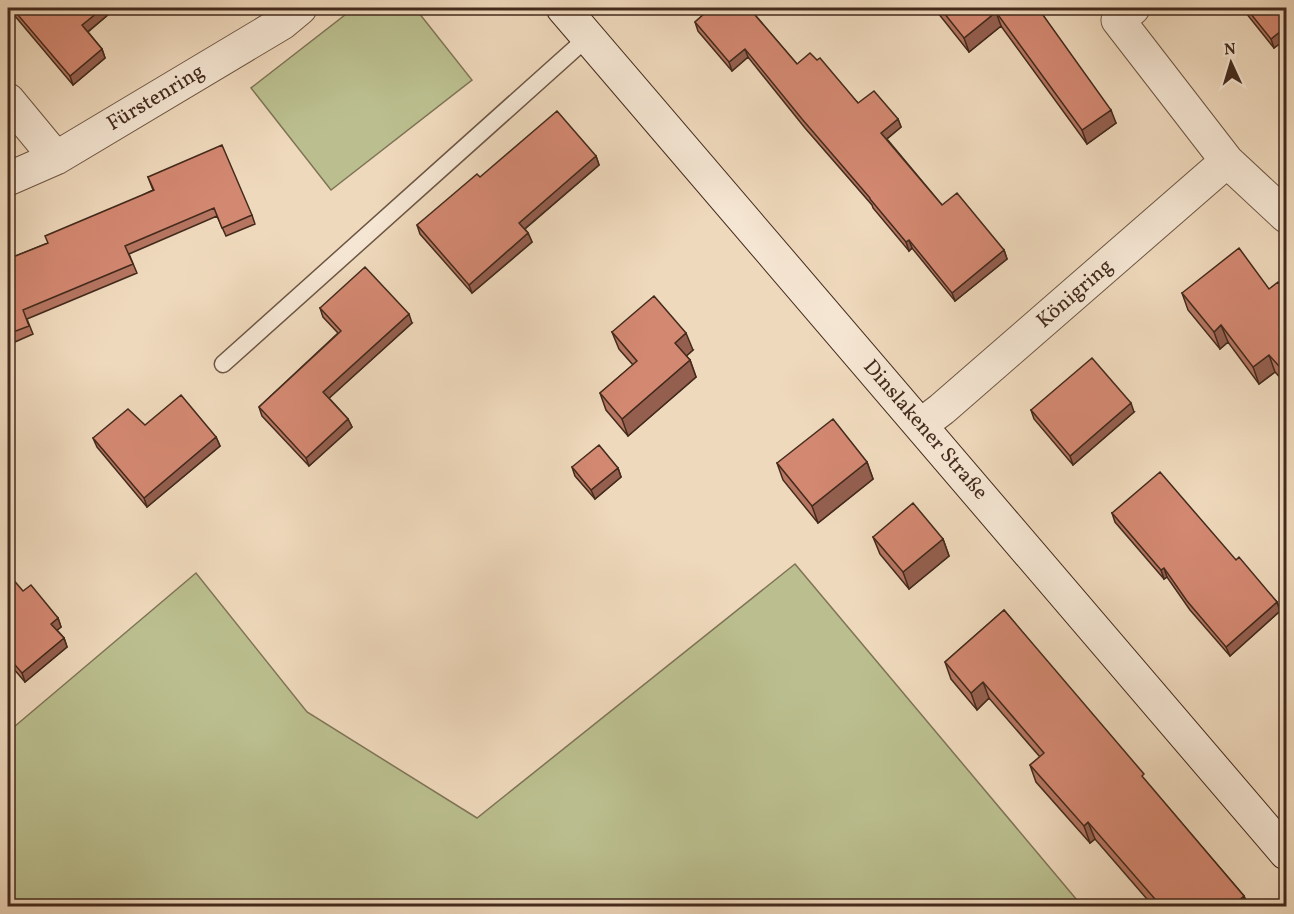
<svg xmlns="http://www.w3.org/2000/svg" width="1294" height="914" font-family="Vollkorn,serif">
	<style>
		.green { fill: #bbbf8f; stroke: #7f7456; stroke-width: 1.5 }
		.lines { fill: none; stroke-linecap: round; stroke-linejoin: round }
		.lane-casing { stroke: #6e5644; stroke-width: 19 }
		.street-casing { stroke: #6e5644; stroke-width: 35 }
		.secondary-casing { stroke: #432a1c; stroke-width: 35 }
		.lane { stroke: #f5e6d3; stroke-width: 16 }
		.street { stroke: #f5e6d3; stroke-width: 33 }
		.secondary { stroke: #f5e6d3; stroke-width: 33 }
		.wall { fill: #b57561; stroke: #432a1c; stroke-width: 1.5 }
		.shaded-wall { fill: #945f4f; stroke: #432a1c; stroke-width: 1.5 }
		.building { fill: #d38871; stroke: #432a1c; stroke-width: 1.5 }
		.labels { text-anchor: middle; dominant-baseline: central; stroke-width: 4.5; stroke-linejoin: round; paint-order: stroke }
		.street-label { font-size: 21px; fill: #432a1c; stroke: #f5e6d3 }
	</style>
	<rect width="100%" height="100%" fill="#efd9bc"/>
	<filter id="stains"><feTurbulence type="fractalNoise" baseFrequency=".00333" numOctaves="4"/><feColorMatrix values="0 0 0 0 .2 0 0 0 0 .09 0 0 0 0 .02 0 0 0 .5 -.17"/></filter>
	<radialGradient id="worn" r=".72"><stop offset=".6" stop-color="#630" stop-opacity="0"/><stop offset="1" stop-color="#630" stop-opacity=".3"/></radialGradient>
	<path class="green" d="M354,8H415L472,80L331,190L251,88Z
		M795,564L1082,906H8V732L196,573L307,712L477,818Z"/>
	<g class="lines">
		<defs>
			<path id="lane" d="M223,364L588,37"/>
			<path id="street" d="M1133,8L1118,20L1227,161L1286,216
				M8,100L56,158
				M8,179L56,158L282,23L300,8
				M921,425L942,409L1227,161"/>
			<path id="secondary" d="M563,8L1286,853"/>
		</defs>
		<use href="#lane" class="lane-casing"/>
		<use href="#street" class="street-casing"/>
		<use href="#secondary" class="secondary-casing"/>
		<use href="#lane" class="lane"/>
		<use href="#street" class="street"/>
		<use href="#secondary" class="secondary"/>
	</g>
	<path class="wall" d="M12,8H116L88,32L102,49L105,58L73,85L15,16Z
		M696,8H749L797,64L817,60L858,103L898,119L901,127L887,139L942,205L1004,250L1007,259L955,301L912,248L909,251L873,208L872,205L805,128L748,57L732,71L698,31L695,22L703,15Z
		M934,8H1038L1116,123L1087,144L1001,26L969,52Z
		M1242,8H1287V38L1274,48Z
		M596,156L599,165L525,229L528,233L532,242L472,293L420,234L417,225L480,177Z
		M148,177L252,215L255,224L226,236L217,216L129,254L137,273L27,319L33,334L8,345V259L48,243L153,190Z
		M1269,289L1287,293V385L1275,372L1259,384L1228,342L1220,349L1188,310L1182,293Z
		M320,308L412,323L329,398L348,419L352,427L309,466L262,416L259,407L338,333L323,317Z
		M612,332L693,350L686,356L690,360L696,377L628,436L606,410L600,393L633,365L619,349Z
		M1031,410L1134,412L1073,465L1034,419Z
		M145,425L216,437L220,446L147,507L97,447L93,438Z
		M867,462L873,479L818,523L783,480L777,463Z
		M572,467L618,468L621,477L595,499L575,476Z
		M1112,513L1236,560L1277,602L1280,611L1230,656L1190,610L1167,577L1164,579L1115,522Z
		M873,537L943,539L949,556L909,589L880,554Z
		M23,591L58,618L61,627L57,630L64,638L67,647L25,682L13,668L8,672Z
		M1004,610L1147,783L1244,896L1248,906H1153L1095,839L1090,843L1036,782L1030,765L1040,757L989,698L977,710L951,679L945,662Z"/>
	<path class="shaded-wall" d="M103,8H116L85,34L82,25Z
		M996,12L1001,26L969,52L964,38Z
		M1287,26V38L1274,48L1271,39Z
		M102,49L105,58L73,85L70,76Z
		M745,49L748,57L732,71L729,62Z
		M1111,110L1116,123L1087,144L1082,130Z
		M898,119L901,127L884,141L881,133Z
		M596,156L599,165L522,231L519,223Z
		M528,233L532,242L472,293L469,285Z
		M909,240L912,248L909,251L906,242Z
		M1004,250L1007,259L955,301L952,293Z
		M409,314L412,323L327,400L323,392Z
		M1221,325L1228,342L1220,349L1214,332Z
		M686,333L693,350L682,360L675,343Z
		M1269,355L1275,372L1259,384L1253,367Z
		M690,360L696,377L628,436L622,419Z
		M1131,403L1134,412L1073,465L1070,456Z
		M348,419L352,427L309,466L306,458Z
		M216,437L220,446L147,507L144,498Z
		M867,462L873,479L818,523L812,506Z
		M618,468L621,477L595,499L591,490Z
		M943,539L949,556L909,589L903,572Z
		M1164,568L1167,577L1164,579L1161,570Z
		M1277,602L1280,611L1230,656L1226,647Z
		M58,618L61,627L55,632L51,624Z
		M64,638L67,647L25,682L22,673Z
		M10,659L13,668L8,672V661Z
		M983,682L989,698L977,710L971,693Z
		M1088,822L1095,839L1090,843L1084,826Z
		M1244,896L1248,906H1239L1237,902Z"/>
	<path class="building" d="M12,8H103L82,25L102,49L70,76Z
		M700,8H749L797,64L810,53L817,60L820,58L858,103L874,91L898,119L881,133L942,205L957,193L1004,250L952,293L909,240L906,242L870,199V198L802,119L745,49L729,62L695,22L705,13Z
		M940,8H1038L1111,110L1082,130L996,12L964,38Z
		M1246,8H1287V26L1271,39Z
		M557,111L596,156L519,223L528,233L469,285L417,225L477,174L480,177Z
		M222,145L252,215L222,228L214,208L125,246L133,264L23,310L29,326L8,334V259L48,243L45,236L154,190L148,177Z
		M1239,248L1269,289L1278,282L1287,293V375L1269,355L1253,367L1221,325L1214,332L1182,293Z
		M365,267L409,314L323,392L348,419L306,458L259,407L341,331L320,308Z
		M654,296L686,333L675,343L690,360L622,419L600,393L637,361L612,332Z
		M1092,358L1131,403L1070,456L1031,410Z
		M181,395L216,437L144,498L93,438L128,409L145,425Z
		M833,419L867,462L812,506L777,463Z
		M599,445L618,468L591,490L572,467Z
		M1160,472L1236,560L1239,557L1277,602L1226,647L1187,601L1164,568L1161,570L1112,513Z
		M913,503L943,539L903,572L873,537Z
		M11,577L23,591L31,585L58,618L51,624L64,638L22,673L10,659L8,661V580Z
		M1004,610L1144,774L1142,776L1244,896L1237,902L1241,906H1161L1088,822L1084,826L1030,765L1044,753L983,682L971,693L945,662Z"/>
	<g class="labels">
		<g class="street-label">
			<text transform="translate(156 98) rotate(-31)">Fürstenring</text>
			<text transform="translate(1075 294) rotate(-41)">Königring</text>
			<text transform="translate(925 430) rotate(49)">Dinslakener Straße</text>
		</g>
	</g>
	<rect width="1294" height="914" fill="none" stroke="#efd9bc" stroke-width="30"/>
	<rect x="9" y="9" width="1276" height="896" fill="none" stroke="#432a1c" stroke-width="3"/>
	<rect x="15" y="15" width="1264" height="884" fill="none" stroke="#432a1c" stroke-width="1.5"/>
	<g transform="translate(1231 63) rotate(356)" stroke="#f5e6d3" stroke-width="4.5" paint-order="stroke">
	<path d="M0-4.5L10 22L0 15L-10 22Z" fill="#432a1c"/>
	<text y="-9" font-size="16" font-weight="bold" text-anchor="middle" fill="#432a1c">N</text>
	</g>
	<rect width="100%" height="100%" filter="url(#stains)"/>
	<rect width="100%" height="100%" fill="url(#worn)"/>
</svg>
